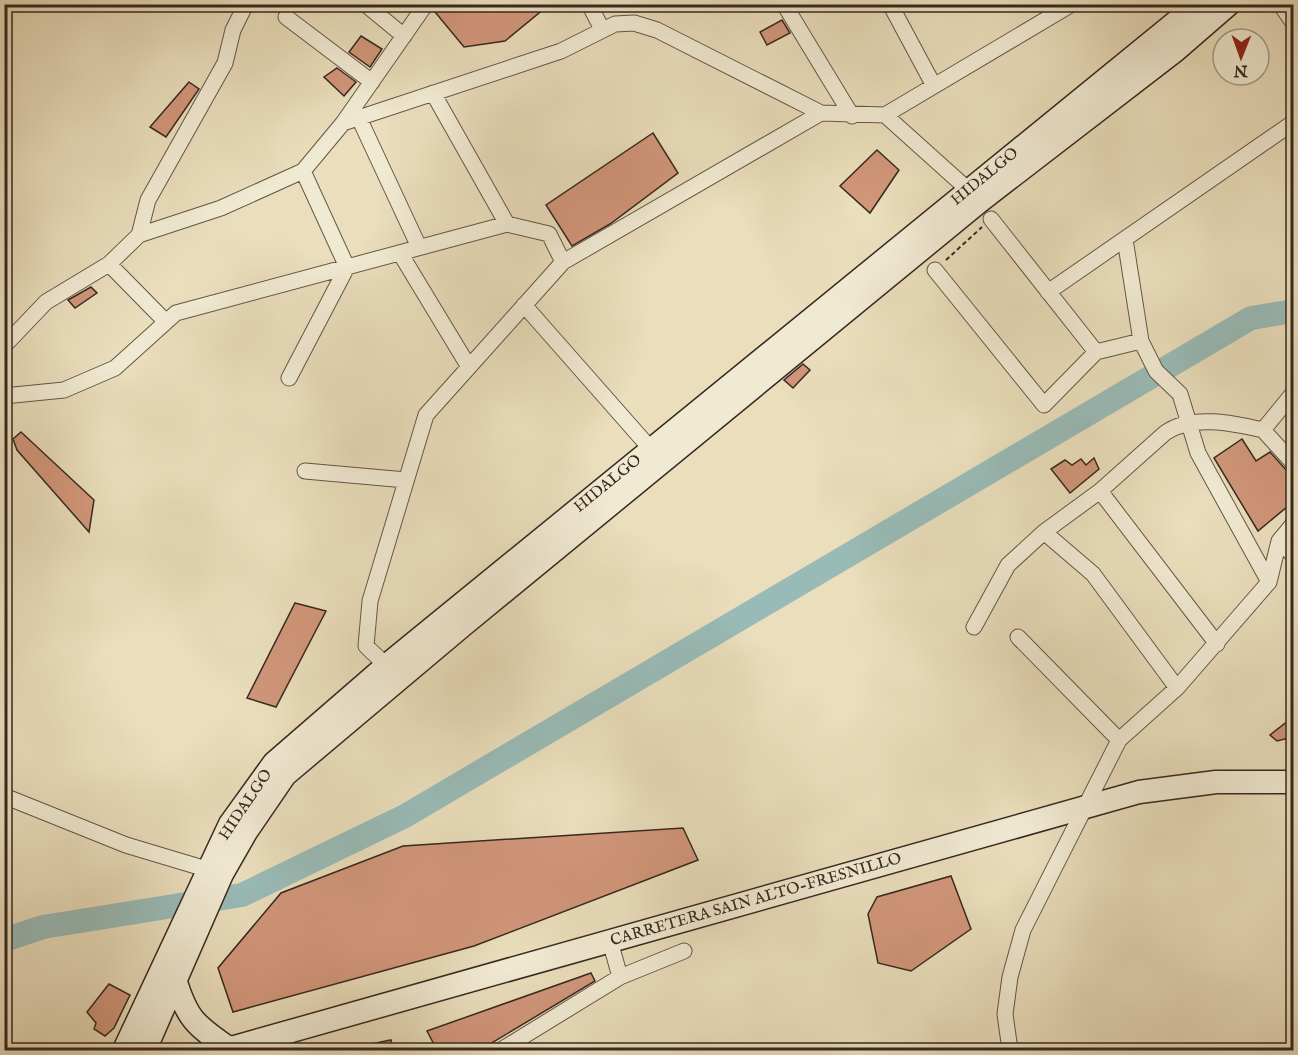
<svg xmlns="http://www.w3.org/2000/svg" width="1298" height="1055" font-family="'IM FELL English',serif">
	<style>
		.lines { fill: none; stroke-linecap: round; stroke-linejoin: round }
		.river { stroke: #99bbb7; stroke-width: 24 }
		.building { fill: #d1967a; stroke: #362820; stroke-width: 1.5 }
		.street-casing { stroke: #635647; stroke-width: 17 }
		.secondary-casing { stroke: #362820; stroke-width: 25 }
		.path { stroke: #362820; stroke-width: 2; stroke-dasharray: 4.5 3; stroke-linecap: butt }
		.street { stroke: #f1ead3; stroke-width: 15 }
		.secondary { stroke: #f1ead3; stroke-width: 22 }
		.labels { text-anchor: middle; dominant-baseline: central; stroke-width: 4.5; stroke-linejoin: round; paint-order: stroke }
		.street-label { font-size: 16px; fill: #362820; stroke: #f1ead3 }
	</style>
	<rect width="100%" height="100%" fill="#eadebc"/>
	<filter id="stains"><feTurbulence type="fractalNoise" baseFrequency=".00333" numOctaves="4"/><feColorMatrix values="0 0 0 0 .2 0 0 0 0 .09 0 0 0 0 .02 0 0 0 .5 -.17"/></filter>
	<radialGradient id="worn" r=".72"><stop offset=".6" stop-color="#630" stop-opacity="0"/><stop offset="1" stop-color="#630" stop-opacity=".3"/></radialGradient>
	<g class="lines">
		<path class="river" d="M4,940L43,927L242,895L405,816L1251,318L1294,311"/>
	</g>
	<path class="building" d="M440,4H550L505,41L464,47L435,12Z
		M782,20L790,33L767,45L760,32Z
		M361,36L382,49L370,67L349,52Z
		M337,68L356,82L344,96L324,77Z
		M189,82L199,89L166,137L150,127Z
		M653,133L678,173L610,224L572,246L546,205Z
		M877,150L899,170L870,213L840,186Z
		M91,287L97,293L75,308L68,300Z
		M803,364L810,370L793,388L784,380Z
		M21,432L94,500L89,532L17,450L13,439Z
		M1242,439L1256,461L1270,452L1287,471L1293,474V502L1258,531L1214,458Z
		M1094,458L1099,469L1070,493L1051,469L1065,460L1072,465L1081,459L1086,465Z
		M295,603L326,611L276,707L247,698Z
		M1293,717V737L1277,741L1270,735Z
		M683,828L698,860L474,946L233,1012L218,968L281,893L403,846Z
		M951,876L971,929L911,971L878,963L868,914L877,897Z
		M591,973L595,981L480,1050H437L427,1031Z
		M109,984L130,995L114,1028L105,1036L94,1029L96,1023L87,1012Z
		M391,1040L393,1050H362L361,1046Z"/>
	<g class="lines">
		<defs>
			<path id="street" d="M365,4L404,36
				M589,4L602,29
				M784,4L852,116
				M890,4L934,86
				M1280,4L1294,24
				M286,17L372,82
				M433,93L507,224
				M885,115L974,195
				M359,118L419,247
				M343,123L561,51L615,24L634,23L657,30L821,113L885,115L1072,4
				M991,219L1096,352
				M139,235L148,200L225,63L233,30L246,4
				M1125,239L1141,341L1156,371L1180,394L1198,453L1269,582
				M400,253L469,367
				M109,264L166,322
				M935,270L1044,405L1096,352L1141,341
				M1048,292L1294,122
				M524,305L657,456
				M4,346L46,302L109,264L139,235L221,208L303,171L343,123L426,4
				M289,378L347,267L303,171
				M4,396L64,390L115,368L176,313L507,224L549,234L563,262
				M1263,430L1294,464
				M305,471L406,480
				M1100,491L1217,644
				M1044,532L1093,574L1177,688
				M1279,541L1294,556
				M974,627L1008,565L1044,532L1100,491L1165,433C1191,414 1233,423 1263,430L1294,392
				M1018,637L1119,740
				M393,672L366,646L370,601L426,415L563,262L821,113
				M4,796L126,845L216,872
				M610,941L620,977
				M501,1050L620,977L684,951
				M1010,1050L1005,1014L1010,977L1023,930L1119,740L1177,688L1269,582L1279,541L1294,523"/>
			<path id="secondary" d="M175,979C187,1019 195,1025 230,1049
				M124,1050L230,824L274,763L387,665L1198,4
				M145,1050L222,874L246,832L285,775L462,626L980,201L1176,50L1229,4
				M224,1050L1139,792L1216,782H1294"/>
		</defs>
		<use href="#street" class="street-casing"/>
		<use href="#secondary" class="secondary-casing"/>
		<path class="path" d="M946,260L982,227"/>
		<use href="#street" class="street"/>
		<use href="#secondary" class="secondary"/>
	</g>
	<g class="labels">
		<g class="street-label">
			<text transform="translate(985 177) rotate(-39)">HIDALGO</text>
			<text transform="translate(608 484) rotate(-39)">HIDALGO</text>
			<text transform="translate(246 805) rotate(-56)">HIDALGO</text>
			<text transform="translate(756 900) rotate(-16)">CARRETERA SAIN ALTO-FRESNILLO</text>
		</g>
	</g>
	<rect width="1298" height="1055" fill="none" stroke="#eadebc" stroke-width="24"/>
	<rect x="6" y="6" width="1286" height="1043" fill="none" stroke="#362820" stroke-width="3"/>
	<rect x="12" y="12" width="1274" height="1031" fill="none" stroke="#362820" stroke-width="1.5"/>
	<g transform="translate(1241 57) rotate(181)"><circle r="28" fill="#f1ead3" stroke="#a69c8b" stroke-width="1.5"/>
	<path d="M0-4.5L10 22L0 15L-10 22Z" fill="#8f2418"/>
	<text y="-9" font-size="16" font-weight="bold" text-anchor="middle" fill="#362820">N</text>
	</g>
	<rect width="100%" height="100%" filter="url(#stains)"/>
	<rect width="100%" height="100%" fill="url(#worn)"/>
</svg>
